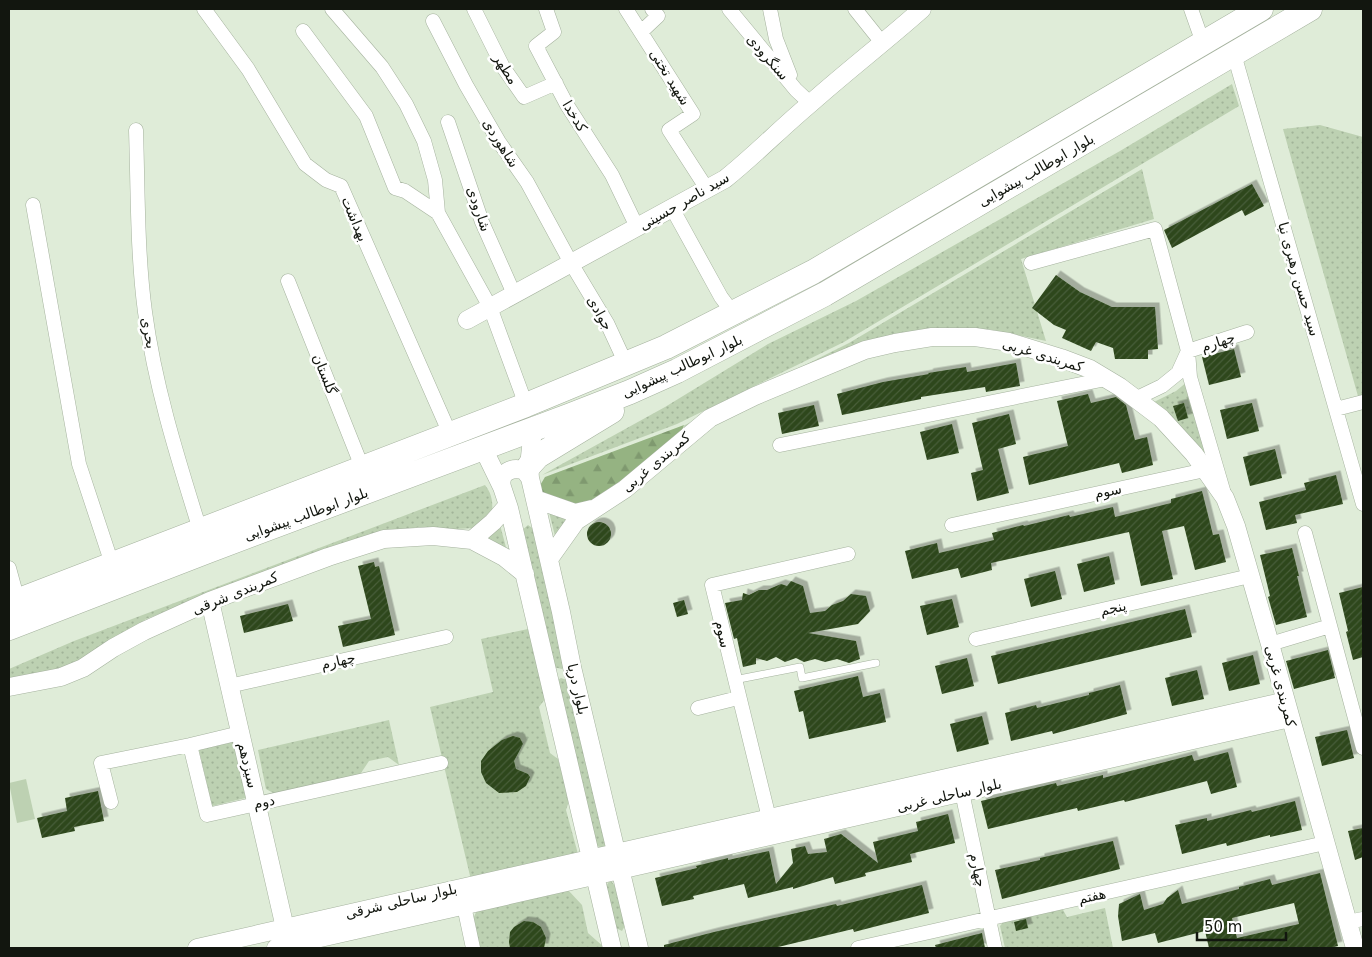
<svg xmlns="http://www.w3.org/2000/svg" width="1372" height="957" font-family="'DejaVu Sans',Vazirmatn,sans-serif">
	<style>
		.grass { fill: #bdd1b2 }
		.forest { fill: url(#forest-firs) }
		.park { fill: url(#park-dots) }
		.building { fill: url(#building-hatch); fill-rule: evenodd; filter: url(#shadow) }
		.lines { fill: none; stroke-linecap: round; stroke-linejoin: round }
		.service-casing { stroke: #a5b29e; stroke-width: 8 }
		.minor-casing { stroke: #a5b29e; stroke-width: 15 }
		.tertiary-casing { stroke: #a5b29e; stroke-width: 19 }
		.trunk-casing { stroke: #a5b29e; stroke-width: 25 }
		.service { stroke: #fff; stroke-width: 7 }
		.minor { stroke: #fff; stroke-width: 14 }
		.tertiary { stroke: #fff; stroke-width: 18 }
		.trunk { stroke: #fff; stroke-width: 24 }
		.labels { text-anchor: middle; dominant-baseline: central; stroke-width: 5; stroke-linejoin: round; paint-order: stroke }
		.street-label { font-size: 14px; fill: #12160f; stroke: #fff }
	</style>
	<defs>
		<pattern id="forest-firs" width="22" height="20" patternUnits="userSpaceOnUse" patternTransform="scale(1.25)"><rect width="22" height="20" fill="#95b382"/><path d="M5 1l3.5 6h-7zM16 11l3.5 6h-7z" fill="#7f996f"/></pattern>
		<pattern id="park-dots" width="8" height="8" patternUnits="userSpaceOnUse" patternTransform="scale(1.25)"><rect width="8" height="8" fill="#bdd1b2"/><path d="M2 2h.1M6 6h.1" fill="none" stroke="#a1b398" stroke-width="1.8" stroke-linecap="round"/></pattern>
		<pattern id="building-hatch" width="6" height="6" patternUnits="userSpaceOnUse" patternTransform="scale(1.25)"><rect width="6" height="6" fill="#2d471b"/><path d="M-1 1l2-2M0 6l6-6M5 7l2-2" fill="none" stroke="#495e3a"/></pattern>
		<filter id="shadow"><feDropShadow dx="4.5" dy="-4.5" stdDeviation="0" flood-color="#0004"/></filter>
	</defs>
	<rect width="100%" height="100%" fill="#dfecd8"/>
	<path class="grass" d="M26,779L35,819L17,823L9,783Z"/>
	<path class="forest" d="M684,425L680,438L624,485L575,509L541,497L539,487L545,477Z"/>
	<path class="park" d="M1232,84L1239,106L844,342L677,424L542,475L665,407L768,344L856,301L1120,151Z
		M1320,125L1363,137V414L1283,129Z
		M1142,169L1154,219L1021,259L1046,341L988,329L920,331L872,339L831,354L684,427L683,426L849,343Z
		M1187,382L1208,454L1204,456L1154,402L1176,391Z
		M485,485C492,494 493,502 492,513L476,528L455,529L419,527L361,537L308,556L146,619L93,655L64,668L9,680V669L74,641Z
		M549,512L572,518L556,540Z
		M500,525L507,551L484,539Z
		M528,525L535,530L567,664L562,669L553,667L520,532Z
		M528,629L545,699L539,707L550,753L558,759L569,801L566,810L578,854L471,880L430,707L493,692L481,639Z
		M561,678L570,681L609,841L604,849L595,845L554,682Z
		M389,720L399,765L388,757L369,761L359,776L275,794L266,789L258,750Z
		M241,740L254,796L212,806L199,750Z
		M610,880L618,889L627,922L622,931L612,926L603,891Z
		M568,890L582,905L588,933L605,948H478L472,921L478,908Z
		M1062,908L1067,917L1105,908L1113,948H1005L1000,926L1006,919Z"/>
	<path class="building" d="M1252,184L1264,206L1245,216L1242,210L1172,248L1164,230Z
		M1056,275L1080,292L1112,307H1155L1158,349L1148,350V359H1115L1113,348L1096,342L1091,351L1062,338L1066,330L1054,325L1032,308Z
		M1234,349L1241,377L1209,385L1202,357Z
		M1016,363L1020,386L986,392L985,387L921,397V399L842,415L837,394L883,382L929,374L928,373L966,367L967,372Z
		M1088,394L1091,403L1116,397L1126,405L1135,440L1147,437L1153,465L1122,473L1119,463L1029,485L1023,457L1068,446L1057,401Z
		M1184,403L1188,418L1178,421L1173,406Z
		M1252,403L1259,431L1227,439L1220,410Z
		M814,405L819,426L782,434L778,413Z
		M1009,414L1016,444L998,449L1009,493L977,501L971,473L983,470L972,423Z
		M952,424L959,453L927,460L920,432Z
		M1275,449L1282,478L1250,486L1243,457Z
		M1336,475L1343,504L1295,515L1297,523L1266,530L1259,502L1306,490L1304,483Z
		M1202,491L1213,535L1219,534L1226,562L1195,570L1184,526L1162,531L1173,579L1141,586L1129,532L991,563L992,570L961,578L958,568L912,579L905,551L937,543L939,553L994,540L992,533L1023,525L1024,526L1069,515L1070,517L1113,507L1115,517L1171,503V499Z
		M587 534a12 12 0 1 1 24 0a12 12 0 1 1-24 0Z
		M1292,548L1299,576H1297L1307,617L1276,625L1268,597L1270,596L1260,555Z
		M1109,556L1115,584L1084,592L1077,564Z
		M374,562L375,567L379,566L395,635L343,647L338,626L371,619L358,566Z
		M1055,571L1062,599L1031,607L1024,579Z
		M791,581L803,586L810,613L825,611L832,605L843,601L851,594L866,596L870,611L858,624L808,633L856,641L860,659L849,663L837,659L825,662L815,659L804,662L796,658L785,662L776,657L767,661L756,658V664L743,667L737,638L734,639L725,603L742,600L743,593L749,595L759,590H767L781,584L787,586Z
		M1363,587V657L1353,660L1346,632L1348,631L1339,593Z
		M952,599L959,627L927,635L920,606Z
		M684,600L688,614L677,617L673,603Z
		M288,604L293,621L244,633L240,616Z
		M1185,609L1192,637L998,684L991,656Z
		M1328,650L1335,678L1294,689L1286,661Z
		M1253,655L1260,684L1229,691L1222,663Z
		M967,658L974,686L942,694L935,666Z
		M1197,670L1204,699L1172,706L1165,678Z
		M858,676L863,697L880,693L886,722L809,739L803,711L799,712L794,691Z
		M1120,685L1127,714L1053,734L1052,731L1011,741L1005,713L1036,705L1037,708L1089,695V693Z
		M982,716L989,744L957,752L950,724Z
		M1347,730L1354,758L1322,766L1315,737Z
		M513,736L520,738L523,744L514,761L516,769L528,774L530,777L526,786L517,792L499,793L486,783L481,772V761L488,751L502,740Z
		M1228,752L1237,787L1211,794L1207,781L1125,802L1124,800L1078,811L1077,808L988,829L981,801L1056,783L1057,786L1103,775V778L1192,755L1194,761Z
		M98,791L104,821L74,827L75,831L42,838L37,818L67,811L65,798Z
		M1295,801L1302,830L1270,837V835L1227,846L1226,843L1182,854L1175,825L1207,818V821L1251,810L1252,812Z
		M948,814L955,843L910,854L912,862L865,873L866,876L835,884L833,877L793,889V887L748,898L744,884L693,896L694,899L662,906L655,878L697,868L696,866L728,858V860L769,851L776,884L793,863L791,849L805,846L808,854L827,852L824,839L841,834L878,863L873,842L918,831L916,822Z
		M1363,828V857L1355,860L1348,831Z
		M1113,841L1120,869L1002,899L995,870L1040,860V858Z
		M1320,873L1338,946L1330,948H1209L1205,931L1158,943L1155,933L1122,941L1118,916L1119,904L1140,894L1144,910L1163,904L1167,898L1178,890L1182,904L1239,889V887L1270,879L1272,885ZM1294,903L1299,924L1237,938L1232,918Z
		M922,885L929,913L885,924L854,932L853,929L774,948H664V945L714,932L836,904L837,906Z
		M1026,919L1028,928L1016,931L1014,922Z
		M524,921L533,922L541,927L546,938L544,948H510L509,942L510,932L514,927Z
		M982,933L985,948H936L935,945Z"/>
	<g class="lines">
		<defs>
			<path id="service" d="M734,680L800,667L802,678L876,663"/>
			<path id="minor" d="M204,9L248,69L305,164L326,180L341,186L450,434
				M332,9L382,67L406,104L424,141L435,180L438,213L490,307L526,405
				M474,9L503,67L524,97L556,83
				M546,9L554,32L536,46L567,105L612,175L637,227
				M626,9L693,114L669,130L707,189
				M729,9L796,90L810,103
				M770,9L776,39L790,75
				M855,9L883,44
				M1191,9L1203,43
				M433,21L466,85L499,142L527,182L571,263L607,323L626,364
				M303,31L366,116L395,188L405,191L438,213
				M641,32L658,16L652,9
				M1234,54L1363,504
				M448,122L482,222L514,294
				M136,130C138,190 137,252 145,312C155,387 178,459 200,530
				M33,205L79,464L112,564
				M672,208L721,297L733,313
				M1031,263L1155,229L1188,351L1190,377L1223,490
				M288,281L362,467
				M1135,399L1162,386L1178,373L1188,351L1247,332
				M1336,409L1363,402
				M780,445L1106,379
				M952,525L1205,470
				M1305,533L1363,748
				M9,568L18,601
				M976,639L1250,576
				M1270,644L1330,626
				M229,686L446,637
				M698,708L738,698
				M240,733L190,745L207,815L441,763
				M962,792L995,948
				M111,802L101,763L190,745
				M769,818L712,585L848,554
				M464,906L473,948
				M1347,922L1363,919
				M858,948L1325,843"/>
			<path id="tertiary" d="M467,320L725,179C755,155 781,128 811,103C847,71 886,41 922,9
				M533,429L529,466L530,478L561,612L572,667L639,948
				M483,448L502,487L509,508L612,948
				M502,487C498,472 513,466 525,471L530,478
				M535,499L575,513L592,509
				M472,540L493,522L508,505
				M549,559L576,521L625,489L710,418L755,396L865,350L895,343L932,337H975L1009,342L1061,358L1090,369L1120,387L1161,418L1194,454L1225,498L1236,526L1270,644L1355,948
				M210,601L285,928L291,937
				M9,687L61,677L83,668L113,648L144,631L210,601L328,557L384,539L433,536L472,540L504,557L525,574
				M197,948L1286,701
				M276,948L1290,718"/>
			<path id="trunk" d="M529,466L538,456L612,411
				M9,604L526,405L666,347L813,272L1261,9
				M9,628L208,551L571,415L630,392L677,371L825,294L1310,9"/>
		</defs>
		<use href="#service" class="service-casing"/>
		<use href="#minor" class="minor-casing"/>
		<use href="#tertiary" class="tertiary-casing"/>
		<use href="#trunk" class="trunk-casing"/>
		<use href="#service" class="service"/>
		<use href="#minor" class="minor"/>
		<use href="#tertiary" class="tertiary"/>
		<use href="#trunk" class="trunk"/>
	</g>
	<g class="labels">
		<g class="street-label">
			<text transform="translate(768 57) rotate(49)">سنگرودی</text>
			<text transform="translate(506 69) rotate(58)">مطهر</text>
			<text transform="translate(670 77) rotate(58)">شهید تختی</text>
			<text transform="translate(575 116) rotate(59)">کدخدا</text>
			<text transform="translate(501 143) rotate(58)">شاهوردی</text>
			<text transform="translate(1036 170) rotate(-30)">بلوار ابوطالب پیشوایی</text>
			<text transform="translate(684 201) rotate(-30)">سید ناصر حسینی</text>
			<text transform="translate(479 209) rotate(71)">شارودی</text>
			<text transform="translate(355 219) rotate(67)">بهداشت</text>
			<text transform="translate(1299 279) rotate(74)">سید حسن رهبری نیا</text>
			<text transform="translate(600 313) rotate(61)">جوادی</text>
			<text transform="translate(149 333) rotate(80)">بحری</text>
			<text transform="translate(1218 342) rotate(-18)">چهارم</text>
			<text transform="translate(1043 355) rotate(17)">کمربندی غربی</text>
			<text transform="translate(682 366) rotate(-25)">بلوار ابوطالب پیشوایی</text>
			<text transform="translate(325 374) rotate(68)">گلستان</text>
			<text transform="translate(656 462) rotate(-40)">کمربندی غربی</text>
			<text transform="translate(1108 491) rotate(-12)">سوم</text>
			<text transform="translate(306 514) rotate(-20)">بلوار ابوطالب پیشوایی</text>
			<text transform="translate(235 593) rotate(-22)">کمربندی شرقی</text>
			<text transform="translate(1113 608) rotate(-13)">پنجم</text>
			<text transform="translate(723 634) rotate(77)">سوم</text>
			<text transform="translate(338 661) rotate(-13)">چهارم</text>
			<text transform="translate(1281 686) rotate(75)">کمربندی غربی</text>
			<text transform="translate(578 689) rotate(77)">بلوار دریا</text>
			<text transform="translate(248 765) rotate(77)">سیزدهم</text>
			<text transform="translate(949 795) rotate(-13)">بلوار ساحلی غربی</text>
			<text transform="translate(264 802) rotate(-13)">دوم</text>
			<text transform="translate(978 870) rotate(78)">چهارم</text>
			<text transform="translate(1092 896) rotate(-13)">هفتم</text>
			<text transform="translate(401 901) rotate(-13)">بلوار ساحلی شرقی</text>
		</g>
	</g>
	<rect width="1372" height="957" fill="none" stroke="#12160f" stroke-width="20"/>
	<path d="M1197 932v8h89v-8" fill="none" stroke="#12160f" stroke-width="2.5"/>
	<text x="1204" y="932" font-size="15" fill="#12160f" stroke="#ffffff" stroke-width="4" paint-order="stroke">50 m</text>
</svg>
